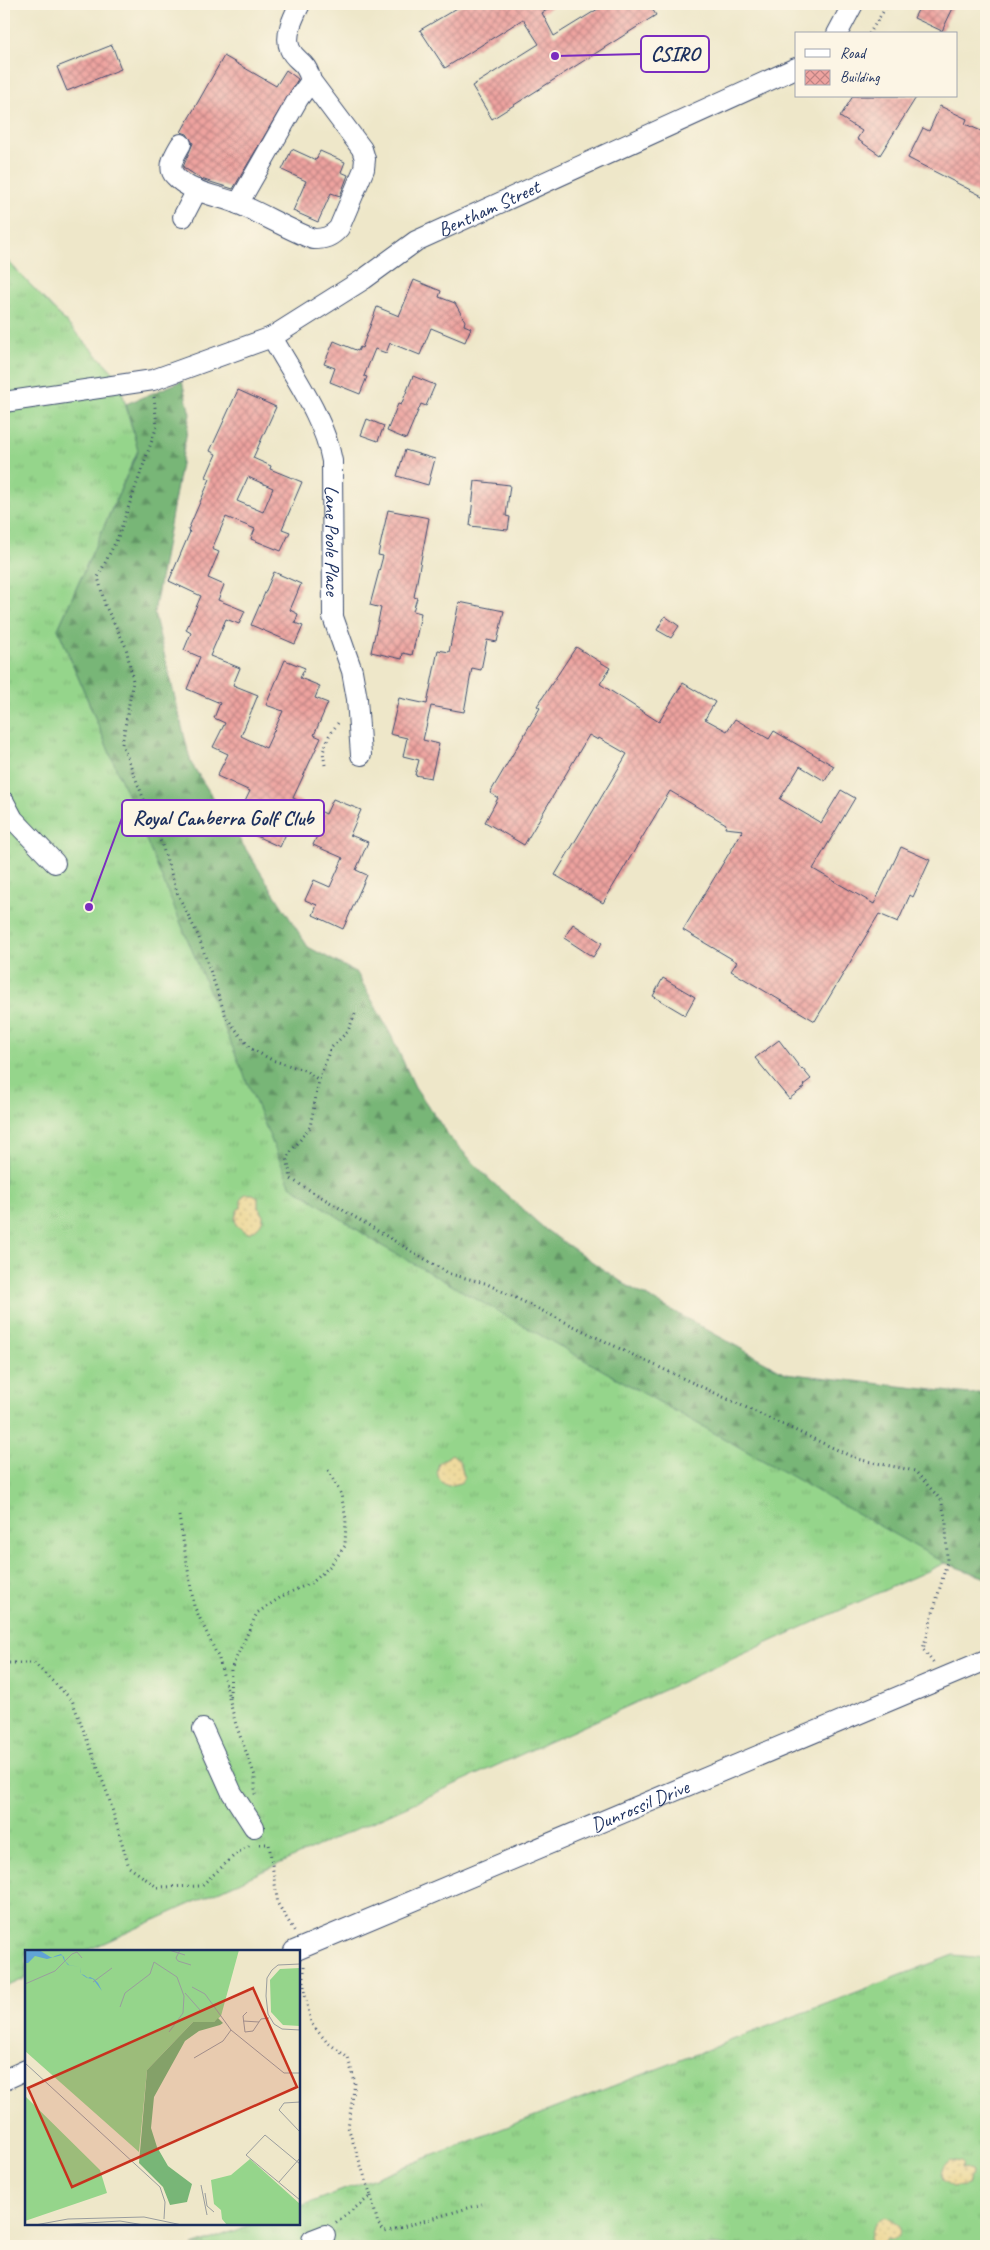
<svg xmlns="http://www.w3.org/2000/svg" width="990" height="2250" font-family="Caveat,sans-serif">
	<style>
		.grass { fill: url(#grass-tufts); stroke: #588274 }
		.forest { fill: url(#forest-firs); stroke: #4a726a }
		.sand { fill: url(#sand-dots); stroke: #84847e }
		.building { fill: url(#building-cross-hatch); fill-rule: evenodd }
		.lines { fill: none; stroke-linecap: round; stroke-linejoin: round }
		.minor-casing { stroke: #3b4b6e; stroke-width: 22 }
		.path { stroke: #3b4b6e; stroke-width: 3; stroke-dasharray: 1 4; stroke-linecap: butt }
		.minor { stroke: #fff; stroke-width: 20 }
		.labels { text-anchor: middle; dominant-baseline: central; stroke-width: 5; stroke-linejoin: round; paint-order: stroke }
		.street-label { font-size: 20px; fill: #1b2f5e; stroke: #fcf5e5 }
		.inset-road { fill: none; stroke: #9a9d9e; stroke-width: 1 }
		.view { fill: #c8321e; fill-opacity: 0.15; stroke: #c8321e; stroke-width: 2.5 }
		.inset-edge { fill: none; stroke: #1b2f5e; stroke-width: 2.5 }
		.leader { fill: none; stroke: #7b2cbf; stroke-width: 2 }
		.callout-dot { fill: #7b2cbf; stroke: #fcf5e5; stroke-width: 2 }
		.callout { fill: #fcf5e5; stroke: #7b2cbf; stroke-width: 2 }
		.callout-label { font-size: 21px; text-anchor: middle; font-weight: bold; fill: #1b2f5e }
	</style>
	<defs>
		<pattern id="grass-tufts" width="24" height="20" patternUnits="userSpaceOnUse" patternTransform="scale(1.25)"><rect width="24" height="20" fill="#95d58b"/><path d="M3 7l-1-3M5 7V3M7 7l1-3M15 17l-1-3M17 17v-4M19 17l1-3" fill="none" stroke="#80b77a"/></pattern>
		<pattern id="forest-firs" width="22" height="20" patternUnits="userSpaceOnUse" patternTransform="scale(1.25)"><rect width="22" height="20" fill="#78b677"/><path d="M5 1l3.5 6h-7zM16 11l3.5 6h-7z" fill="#629465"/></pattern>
		<pattern id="sand-dots" width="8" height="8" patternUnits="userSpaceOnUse" patternTransform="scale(1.25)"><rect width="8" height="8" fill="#eeda9e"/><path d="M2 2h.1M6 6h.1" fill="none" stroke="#ccbb8a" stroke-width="1.8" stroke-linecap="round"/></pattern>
		<pattern id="building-cross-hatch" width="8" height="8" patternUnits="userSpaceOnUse" patternTransform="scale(1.25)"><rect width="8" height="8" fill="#eea39f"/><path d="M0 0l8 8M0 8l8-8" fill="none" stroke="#c08585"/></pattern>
	</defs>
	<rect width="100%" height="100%" fill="#fcf5e5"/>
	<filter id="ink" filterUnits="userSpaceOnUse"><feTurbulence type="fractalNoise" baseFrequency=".02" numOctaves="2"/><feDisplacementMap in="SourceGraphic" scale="10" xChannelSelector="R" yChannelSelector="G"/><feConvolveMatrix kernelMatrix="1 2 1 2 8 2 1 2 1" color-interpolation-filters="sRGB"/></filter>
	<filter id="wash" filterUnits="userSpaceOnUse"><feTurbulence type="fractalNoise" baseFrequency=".0096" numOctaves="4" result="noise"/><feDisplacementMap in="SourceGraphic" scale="20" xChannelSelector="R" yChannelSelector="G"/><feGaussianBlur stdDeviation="1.12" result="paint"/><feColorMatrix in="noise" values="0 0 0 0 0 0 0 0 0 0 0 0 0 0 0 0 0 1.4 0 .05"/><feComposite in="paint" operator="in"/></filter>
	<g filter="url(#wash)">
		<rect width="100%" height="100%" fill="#eee7c9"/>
		<path class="grass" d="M4,257L118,377L138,450L58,629L291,1185L376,1242L947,1562L86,1951H26V1978L4,1988Z
			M953,1955L986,1958V2246H193L253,2224H299V2207Z"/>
		<path class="forest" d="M182,381L190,414L154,613L191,763L308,947L357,973L391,1035L415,1087L451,1139L491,1181L546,1230L626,1285L785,1373L969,1394L986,1392V1578L945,1563L382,1246L290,1185L58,629L138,451L126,404Z"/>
		<path class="sand" d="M245,1194H253L258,1197V1207L263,1214C264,1223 257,1230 248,1233L236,1225L235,1217L238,1209L241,1208V1199Z
			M452,1454L460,1461L464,1477L461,1483L448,1486C437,1481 436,1474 439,1463Z
			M950,2160L961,2162L964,2165L961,2170L969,2169L971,2173L968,2184L953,2187L943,2181C941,2171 943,2166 950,2160Z
			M886,2217L899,2225C901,2231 899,2238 892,2240L887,2239L883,2246H874L870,2242C870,2229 873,2221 886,2217Z"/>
		<g id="blocks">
			<path class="building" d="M464,4H557L542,13L554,36L606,4H649L656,15L492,119L472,86L539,44L523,19L445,68L420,30Z
				M921,4H955L942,31L914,18Z
				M112,45L121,69L67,91L57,67Z
				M224,56L276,86L286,70L298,79L233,189L201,179L183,167L193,143L187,134L181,132Z
				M853,96H917L880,155L857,139L862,131L840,117Z
				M940,106L967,119L965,124L986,133V198L908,158L923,128L929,131Z
				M292,149L316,160L320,151L345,162L341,172L348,175L340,196L331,193L318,222L293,211L306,181L282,170Z
				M414,280L441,291L439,297L455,303L465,321L464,325L471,328L465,342L431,328L420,355L390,343L386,353L375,349L364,376L367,377L360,394L330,382L335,368L324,364L334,341L358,351L360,347L362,348L377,307L399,316Z
				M413,376L435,385L426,406L421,404L406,439L387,431L398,404L401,405Z
				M238,390L276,407L253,458L271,466L270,469L302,482L282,529L290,532L281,551L251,539L255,529L226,517L212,549L219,552L208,578L224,585L218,600L245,611L239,624L226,619L210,656L240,668L233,685L258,695L241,736L266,748L283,711L266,705L285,660L305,668L300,678L320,686L315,698L328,703L314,735L321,738L293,798L326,814L333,799L361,810L350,835L368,842L356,870L367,875L343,929L313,915L317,905L305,900L314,880L330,887L343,858L313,845L320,829L293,818L280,847L254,835L262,817L242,808L250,791L217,776L228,754L213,747L225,723L214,718L220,703L187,689L200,657L184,650L191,633L186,630L201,596L169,581L190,532L188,530L210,479L206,477L216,454L210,451ZM248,477L273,488L263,512L237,501Z
				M367,419L384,426L378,441L361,435Z
				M405,450L435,459L428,485L397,476Z
				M475,481L510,485L506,516L510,517L508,530L470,526Z
				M388,510L429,518L414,597L417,598L413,611L421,613L418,629L412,655L403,653L402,659L371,652L381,608L370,605L383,556L378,555Z
				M274,572L301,584L290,610L298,614L295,623L303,626L295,644L251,625Z
				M459,602L504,611L497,642L487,640L481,670L472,668L464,712L431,706L423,740L439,744L431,778L415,775L419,760L403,756L407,738L390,734L399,698L427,704L438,650L449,652Z
				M665,616L679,626L671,638L657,630Z
				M576,647L610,668L600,684L659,722L683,683L715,702L705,719L727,731L735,719L769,739L774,731L834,766L825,781L800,766L780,799L821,823L841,790L855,798L813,869L874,904L901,847L930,860L913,897L910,895L898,922L879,914L815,1021L731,971L737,962L683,930L743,830L725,828L726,824L670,791L603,903L555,875L627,754L599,738L598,740L589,735L524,845L485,822L498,798L490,793L540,708L537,706Z
				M573,924L602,943L593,957L564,938Z
				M663,978L695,997L685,1015L653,996Z
				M779,1040L801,1069L802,1068L811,1079L803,1085L805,1087L789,1099L755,1058Z"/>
		</g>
	</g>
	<g filter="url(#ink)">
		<use href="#blocks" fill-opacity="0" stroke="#3b4b6e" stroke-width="1"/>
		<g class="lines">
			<defs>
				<g id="minor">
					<path d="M837,34L853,4"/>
					<path d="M181,144C176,153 166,167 175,176C190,193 220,196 239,204C264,215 288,229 313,239C325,239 331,237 339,228L364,169L365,159L362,149L311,81C306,59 296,63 290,49C284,35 294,16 300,4"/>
					<path d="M238,204L298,99L311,81"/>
					<path d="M183,217L197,190"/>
					<path id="s1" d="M272,337C294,377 324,417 332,461L333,617L352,671L357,699L361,755"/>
					<path id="s2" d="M4,402L153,380L272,337L364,279L416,241L796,68"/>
					<path d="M4,802L13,819L55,863"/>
					<path d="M203,1729L232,1793L254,1827"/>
					<path id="s3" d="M294,1951L986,1660"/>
					<path d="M4,2080L26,2070"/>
					<path d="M312,2240L325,2235"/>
				</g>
			</defs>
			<use href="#minor" class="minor-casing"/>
			<path class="path" d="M869,34L888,4
				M154,397L157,426L118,537L98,577L105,605L126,647L133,681L122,744L162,845L178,895L198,935L226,1017L250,1048L272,1060L304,1070L319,1080
				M325,765L323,752L329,736L340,720
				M355,1014L348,1031L330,1049L319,1080L310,1127L287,1157L291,1179L450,1274L485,1283L635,1356L857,1459L915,1471L941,1500L946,1521L947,1562L923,1649L934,1664
				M179,1516L194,1606L219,1659L236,1725L255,1776V1795
				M4,1663H34L72,1700L108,1795L129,1867L157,1887L201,1886L237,1853L252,1844
				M230,1696L231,1669L257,1613L284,1595L313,1582L330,1566L345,1546L346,1519L341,1494L328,1470
				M260,1844H269L278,1904L295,1932
				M304,1966V1990L311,2023L326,2041L348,2058L355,2083L348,2127L371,2196L335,2223
				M371,2196L378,2224L385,2232L482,2204"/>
			<use href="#minor" class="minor"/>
		</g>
	</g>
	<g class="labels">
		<g class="street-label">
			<text stroke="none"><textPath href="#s2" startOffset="530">Bentham Street</textPath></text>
			<text stroke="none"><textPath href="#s1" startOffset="218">Lane Poole Place</textPath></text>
			<text stroke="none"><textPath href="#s3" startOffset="375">Dunrossil Drive</textPath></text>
		</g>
	</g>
	<g transform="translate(25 1950)">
		<rect width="275" height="275" fill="#eee7c9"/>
		<path d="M0,0H214L196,66L189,72H168L122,120L114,202L0,101ZM0,146L75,220L82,243L0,271Z" fill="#95d58b"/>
		<path d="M193,68L198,73L195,75L174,81L160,91L129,147L126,178L132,197L143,216L167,234L162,252L145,255L138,237L114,213L122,120L168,72H189Z" fill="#78b677"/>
		<path d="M275,18V76L258,75L246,62L245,30L255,19ZM225,209L275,254V275H202L197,269L196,260L189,254L186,230L206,225Z" fill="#95d58b"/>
		<path d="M262,26L275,34V70L268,73L254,64L247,49L250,32Z" fill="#95d58b"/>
		<path d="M0,0H14L27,8L30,6L36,4L39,7L40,11L44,15L55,17L56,22V24L59,25L63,28L65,27L69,29L73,33L77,41L68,29L62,28L56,24L55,17L43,15L39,10L37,5L22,9L10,6L3,13H0Z" fill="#61a4d5"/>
		<path class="inset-road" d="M144,0L160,5M155,0L151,8L153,11L166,15M275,14L253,15L247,20L242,28L241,46L243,64L249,74L257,79L275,80M68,32L87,18M0,34L30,21L47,4L52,2L57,8M167,37L180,44L206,80L259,123H275M160,43L175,60M95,57L100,43L125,24L129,12L152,27L159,46L158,63M222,62L218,66L220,82L228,81L236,69L244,68M218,71L234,72M144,82L158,63M169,108L198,91L206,80M0,113L135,237L140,252L139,269M275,152L259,153L254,160L275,182M275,214L240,185L221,205L275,250M254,232L275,208M176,235L182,265M180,243L182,256L189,262M10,275L43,269L119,267L157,275M29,275L95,271L119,275"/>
		<path class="view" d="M228,38L272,137L47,237L3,138Z"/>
		<rect width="275" height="275" class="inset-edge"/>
	</g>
	<path class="leader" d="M555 56L641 54M89 907L122 818"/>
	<g class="callout-dot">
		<circle cx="555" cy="56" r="5"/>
		<circle cx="89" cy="907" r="5"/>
	</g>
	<g class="callout">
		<rect x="641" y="36" width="68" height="36" rx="5"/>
		<rect x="122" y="800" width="202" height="36" rx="5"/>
	</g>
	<g class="callout-label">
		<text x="675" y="61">CSIRO</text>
		<text x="223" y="825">Royal Canberra Golf Club</text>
	</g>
	<rect width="990" height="2250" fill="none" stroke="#fcf5e5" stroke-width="20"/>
	<rect x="795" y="32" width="162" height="65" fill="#fcf5e5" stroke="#a2a6af"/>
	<rect x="805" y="49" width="25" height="8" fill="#ffffff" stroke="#a2a6af"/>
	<text x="840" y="58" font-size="15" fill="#1b2f5e">Road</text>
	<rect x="805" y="70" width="25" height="15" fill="url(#building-cross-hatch)" stroke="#a2a6af"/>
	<text x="840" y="82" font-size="15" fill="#1b2f5e">Building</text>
</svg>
